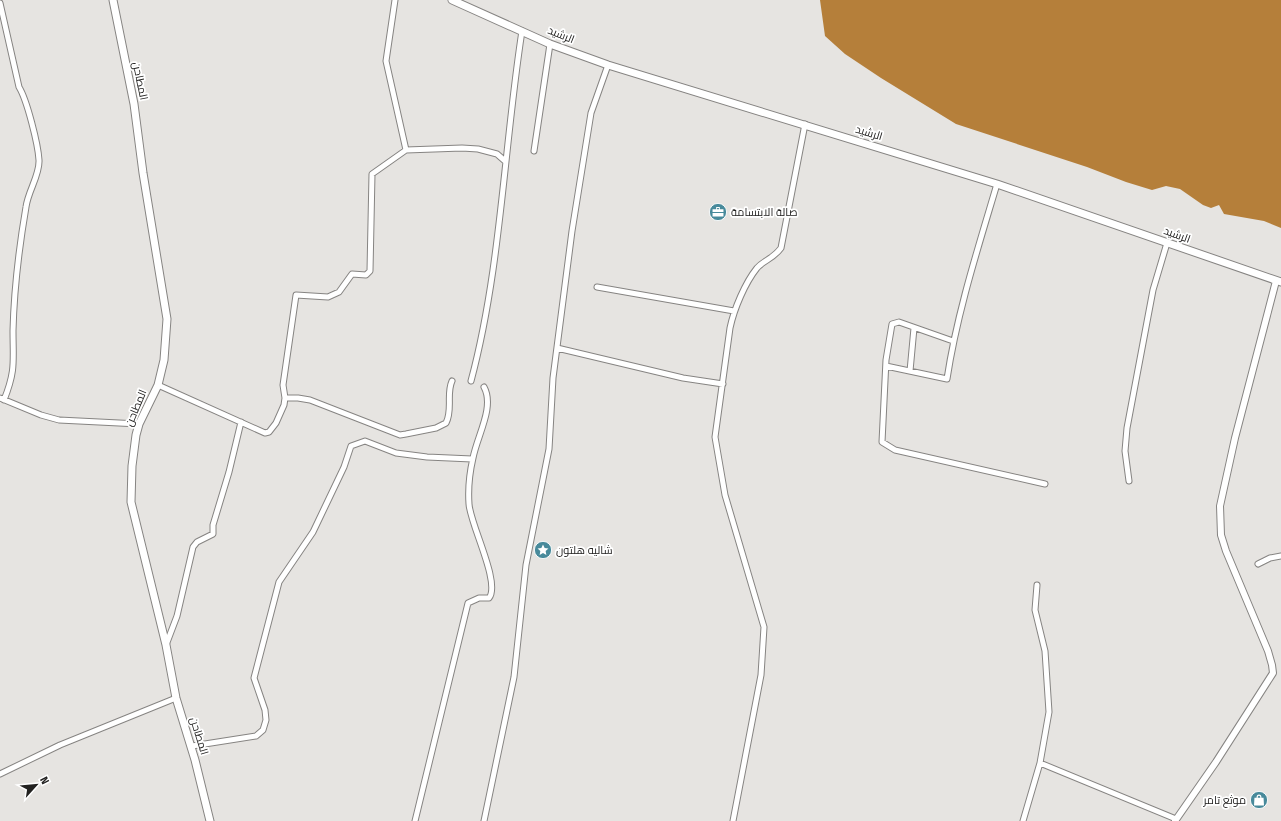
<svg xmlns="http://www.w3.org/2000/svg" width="1281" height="821" font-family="'Fira Sans Condensed',Cairo,sans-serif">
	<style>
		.water { fill: #b57f3a }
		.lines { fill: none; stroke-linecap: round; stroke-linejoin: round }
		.minor-casing { stroke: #868482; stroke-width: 7 }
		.tertiary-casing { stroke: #868482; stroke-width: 8 }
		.secondary-casing { stroke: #868482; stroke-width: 9 }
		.minor { stroke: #fff; stroke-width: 5 }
		.tertiary { stroke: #fff; stroke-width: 6 }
		.secondary { stroke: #fff; stroke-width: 7 }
		.labels { text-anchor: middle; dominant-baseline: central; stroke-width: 3.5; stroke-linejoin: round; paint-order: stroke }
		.street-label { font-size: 11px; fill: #222120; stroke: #fff }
		.poi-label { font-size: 11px; fill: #222120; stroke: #fff; text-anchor: start }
	</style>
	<rect width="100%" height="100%" fill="#e6e4e1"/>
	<path class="water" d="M820,0H1281V228L1264,221L1224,214L1219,205L1211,208L1203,205L1180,189L1166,186L1152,190L1126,182L1087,167L956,124L881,78L845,54L825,36Z"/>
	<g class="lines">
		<defs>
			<path id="minor" d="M395,0L386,61L406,150
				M0,3L19,87C27,100 38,144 39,160C40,175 28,191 26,207C19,248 14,290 13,331C13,361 16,370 4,400
				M534,151L550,44
				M597,287L734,311
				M953,341L899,322L892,324L886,360L882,442L895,450L1045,484
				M557,348L683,378L723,384
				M886,366L947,379C957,313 978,248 997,184
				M910,371L914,328
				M471,381C501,269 504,146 522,31
				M158,385L265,433L269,432L276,423L284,405L285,398L283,385L296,295L328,297L339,292L352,274L366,275L370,271L372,174L406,150L462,148L478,149L497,154L505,161
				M0,398L41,415L59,420L139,424
				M285,398H298L310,400L400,435L406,434L436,428L446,423C453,410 446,394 452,381
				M1129,481L1125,451L1127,428L1153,290L1167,243
				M1258,564L1270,558L1281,556
				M166,645L177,616L193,547L197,542L213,534V525L229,472L241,422
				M192,746L256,736L263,730L266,720L265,710L254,678L279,582L313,532L344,467L351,446L365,441L396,453L427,457L472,459
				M1040,763L1176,819
				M0,774L60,745L176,698
				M415,821L468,603L479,598H489C501,583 470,524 469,504C468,490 470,471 473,458C477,436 495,407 484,387
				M484,821L514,677L526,565L549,449L553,378L572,231L591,113L608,65
				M733,821L761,675L764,627L725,495L715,437L730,328C734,309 745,283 757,268C764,260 773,259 781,248L805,124
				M1023,821L1040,763L1049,712L1045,651L1035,610L1037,585"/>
			<path id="tertiary" d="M1175,821L1216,762L1273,673L1272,665L1268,651L1226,551L1221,535L1220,506L1235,438L1276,281"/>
			<path id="secondary" d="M113,0L134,104L143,173L167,319L164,360L158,385L139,424L136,435L132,466L131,502L166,645L176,698L195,760L210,821
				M452,0L550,44L608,65L997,184L1281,282"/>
		</defs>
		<use href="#minor" class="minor-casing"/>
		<use href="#tertiary" class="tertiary-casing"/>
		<use href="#secondary" class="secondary-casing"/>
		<use href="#minor" class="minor"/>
		<use href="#tertiary" class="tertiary"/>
		<use href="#secondary" class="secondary"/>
	</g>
	<defs>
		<symbol id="office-disc" viewBox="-11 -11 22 22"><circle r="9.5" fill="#488a9b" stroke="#fff"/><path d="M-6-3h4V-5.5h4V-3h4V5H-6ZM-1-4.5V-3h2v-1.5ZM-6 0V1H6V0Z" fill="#fff"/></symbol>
		<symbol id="sight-disc" viewBox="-11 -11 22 22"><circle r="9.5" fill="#488a9b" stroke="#fff"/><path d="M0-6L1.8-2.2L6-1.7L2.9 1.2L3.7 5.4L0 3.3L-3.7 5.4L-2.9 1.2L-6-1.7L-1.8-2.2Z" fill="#fff"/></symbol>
		<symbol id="shop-disc" viewBox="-11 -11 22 22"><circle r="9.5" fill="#488a9b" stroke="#fff"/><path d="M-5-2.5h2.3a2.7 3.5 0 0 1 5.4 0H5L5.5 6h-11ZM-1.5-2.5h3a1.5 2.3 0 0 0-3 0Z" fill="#fff"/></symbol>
	</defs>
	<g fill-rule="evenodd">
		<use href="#office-disc" x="708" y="202" width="20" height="20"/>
		<use href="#sight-disc" x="533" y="540" width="20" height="20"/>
		<use href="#shop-disc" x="1249" y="790" width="20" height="20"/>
	</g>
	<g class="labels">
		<g class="street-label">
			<text transform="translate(561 35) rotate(22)">الرشيد</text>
			<text transform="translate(140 81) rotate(78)">المطاحن</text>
			<text transform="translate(869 133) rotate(17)">الرشيد</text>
			<text transform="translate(1177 235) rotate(20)">الرشيد</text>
			<text transform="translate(136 408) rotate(-67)">المطاحن</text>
			<text transform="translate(199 736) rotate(73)">المطاحن</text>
		</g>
		<g class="poi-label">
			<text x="731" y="212">صالة الابتسامة</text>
			<text x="556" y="550">شاليه هلتون</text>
			<text x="1246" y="800" text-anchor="end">موثع تامر</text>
		</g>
	</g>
	<g transform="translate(36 785) rotate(63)" stroke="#ffffff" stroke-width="3" paint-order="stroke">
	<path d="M0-3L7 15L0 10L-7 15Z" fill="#222120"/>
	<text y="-6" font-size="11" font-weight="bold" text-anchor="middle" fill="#222120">N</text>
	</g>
</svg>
